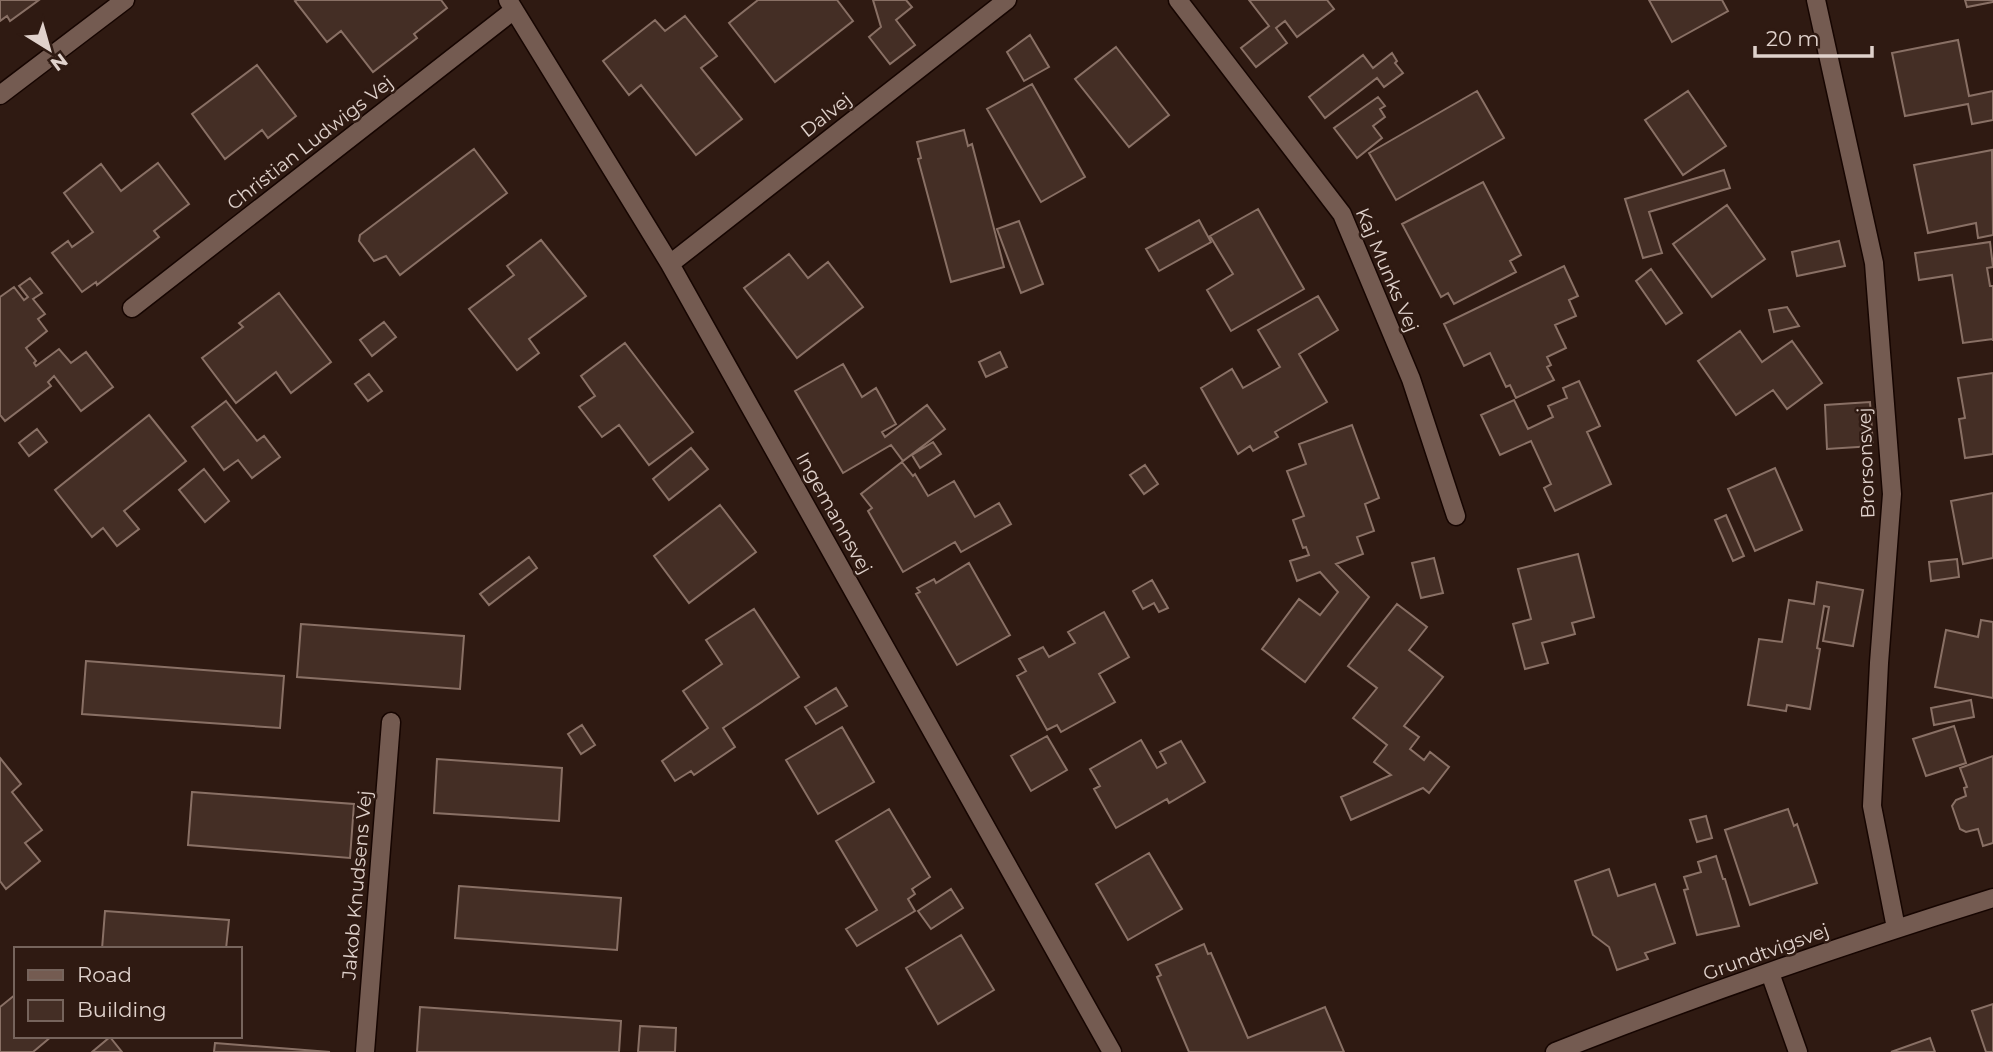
<svg xmlns="http://www.w3.org/2000/svg" width="1993" height="1052" font-family="Montserrat,sans-serif">
	<style>
		.building { fill: #442e25; stroke: #897065; stroke-width: 2 }
		.lines { fill: none; stroke-linecap: round; stroke-linejoin: round }
		.minor-casing { stroke: #160501; stroke-width: 21 }
		.minor { stroke: #745b51; stroke-width: 18 }
		.labels { text-anchor: middle; dominant-baseline: central; stroke-width: 5; stroke-linejoin: round; paint-order: stroke }
		.street-label { font-size: 19px; fill: #e0d2cc; stroke: #2f1a12 }
	</style>
	<rect width="100%" height="100%" fill="#2f1a12"/>
	<path class="building" d="M0,0H39L10,21L7,16L0,21Z
		M297,0H441L447,8L414,34L417,38L373,72L341,31L327,42L295,1Z
		M758,0H837L853,21L775,82L729,23Z
		M873,0H906L912,7L896,20L915,45L890,64L869,37L881,27Z
		M1249,0H1327L1334,9L1297,37L1285,21L1276,28L1287,43L1256,67L1241,48L1269,26Z
		M1649,0H1722L1728,11L1672,42Z
		M1965,0H1993V2L1967,7Z
		M685,16L717,56L701,68L742,119L696,155L641,85L629,95L603,61L655,20L665,31Z
		M1030,35L1049,67L1024,81L1007,52Z
		M1958,40L1969,96L1993,91V120L1972,124L1968,104L1905,116L1892,53Z
		M1116,47L1169,115L1129,147L1075,79Z
		M1392,53L1397,61L1395,63L1403,73L1384,87L1377,78L1325,118L1309,97L1363,55L1373,68Z
		M257,65L296,116L268,138L262,130L225,159L192,114Z
		M1032,84L1085,177L1041,202L987,109Z
		M1477,91L1504,138L1396,200L1369,153Z
		M1688,91L1726,146L1683,175L1645,120Z
		M1378,97L1385,106L1380,109L1385,117L1373,126L1382,138L1357,158L1334,128Z
		M964,130L968,146L972,144L1004,267L951,282L918,159L921,158L917,142Z
		M474,149L507,193L400,275L386,256L374,261L359,241L360,235Z
		M1992,150L1993,235L1978,238L1976,223L1928,233L1914,165Z
		M158,163L189,204L154,231L159,237L97,285L96,282L82,292L52,253L68,241L72,247L93,232L64,193L101,164L121,191Z
		M1724,170L1730,188L1649,212L1662,253L1643,258L1625,199Z
		M1483,182L1521,255L1510,261L1516,272L1454,304L1448,293L1441,297L1402,224Z
		M1727,205L1765,259L1712,297L1673,244Z
		M1258,209L1304,289L1231,331L1207,290L1233,274L1210,236Z
		M1199,220L1211,242L1159,271L1146,249Z
		M1019,221L1043,284L1021,293L997,229Z
		M541,240L586,296L529,339L539,353L517,370L469,309L514,275L507,266Z
		M1839,241L1845,266L1797,276L1792,252Z
		M1990,242L1993,267L1987,268L1990,286H1993V341V339L1963,343L1952,275L1919,280L1915,253Z
		M789,254L808,278L828,262L863,307L797,358L744,288Z
		M1564,266L1578,296L1569,300L1576,316L1555,325L1566,348L1547,357L1551,365L1547,367L1554,380L1516,398L1510,385L1506,387L1490,353L1464,366L1444,324Z
		M1651,269L1682,313L1666,324L1636,281Z
		M30,278L42,293L33,299L45,314L38,319L47,331L26,348L36,361L34,363L36,366L59,349L71,363L86,352L113,387L81,411L54,376L48,382L51,386L5,421L0,415V297L14,287L24,300L28,297L19,286Z
		M279,293L331,362L291,393L276,372L236,403L202,358L243,327L239,323Z
		M1318,296L1338,330L1299,354L1327,402L1275,432L1278,437L1253,451L1250,446L1238,454L1201,388L1232,369L1243,388L1280,367L1258,330Z
		M1787,307L1799,326L1774,332L1769,310Z
		M384,322L396,337L372,356L360,340Z
		M1740,331L1762,362L1792,341L1822,383L1787,409L1773,390L1736,415L1698,361Z
		M625,343L693,432L649,465L619,425L602,437L579,407L595,396L581,376Z
		M1000,352L1007,367L986,377L979,362Z
		M843,364L862,397L876,388L896,424L882,432L885,437L927,405L945,429L903,461L891,445L843,473L795,391Z
		M1993,373V454L1965,458L1959,419L1965,418L1958,378Z
		M369,374L382,391L368,401L355,384Z
		M1579,381L1600,426L1587,432L1611,484L1555,511L1544,488L1551,484L1531,441L1500,455L1481,415L1514,400L1528,429L1553,417L1548,406L1567,398L1563,388Z
		M226,401L257,441L264,436L280,457L252,478L238,460L224,470L192,427Z
		M1870,402L1873,446L1827,449L1825,405Z
		M149,415L186,461L124,511L139,529L117,546L103,528L92,537L55,490Z
		M1352,425L1379,498L1365,504L1374,531L1357,537L1363,554L1336,564L1369,597L1305,682L1262,649L1299,599L1320,615L1338,592L1320,572L1297,581L1290,561L1309,555L1306,547L1303,548L1293,520L1304,516L1287,471L1306,464L1299,444Z
		M37,429L47,442L29,456L19,443Z
		M933,442L941,454L920,468L912,455Z
		M691,448L708,469L669,500L653,479Z
		M902,462L913,476L915,474L928,496L954,481L975,517L999,503L1011,524L961,552L955,542L903,572L868,511L872,508L861,494Z
		M1145,465L1158,484L1144,494L1130,475Z
		M1775,468L1802,530L1755,551L1728,489Z
		M204,469L229,501L205,522L179,490Z
		M1993,493V558L1963,564L1951,501Z
		M720,505L756,552L689,603L654,556Z
		M1726,515L1744,556L1733,561L1715,520Z
		M1578,554L1594,617L1572,623L1575,634L1542,643L1548,663L1525,669L1513,624L1531,619L1518,569Z
		M529,557L537,568L489,605L480,594Z
		M1434,558L1443,593L1421,598L1412,563Z
		M1957,559L1959,577L1931,581L1929,562Z
		M969,563L1010,635L957,665L916,594L920,592L917,588L934,579L936,583Z
		M1152,580L1168,608L1159,612L1154,603L1143,609L1133,591Z
		M1817,582L1863,590L1853,646L1823,641L1829,607L1824,606L1817,648L1820,649L1810,709L1787,705L1786,711L1748,705L1759,639L1782,642L1789,600L1814,604Z
		M1397,604L1427,627L1409,650L1443,677L1404,726L1419,737L1410,749L1424,760L1430,752L1449,767L1429,793L1423,788L1351,820L1341,797L1391,775L1374,762L1387,745L1353,718L1377,688L1348,666Z
		M754,609L799,677L723,728L735,747L694,775L691,771L675,781L662,761L708,728L683,691L722,664L706,640Z
		M1104,612L1129,657L1099,674L1115,702L1061,732L1057,725L1047,730L1017,676L1026,671L1019,659L1043,647L1049,657L1075,643L1068,632Z
		M1981,620L1993,622V698L1935,687L1946,630L1978,637Z
		M301,624L464,636L460,689L297,677Z
		M86,661L284,676L280,728L82,714Z
		M836,688L847,706L816,724L805,707Z
		M1971,700L1974,717L1934,725L1931,708Z
		M582,725L595,745L581,754L568,734Z
		M1954,726L1966,763L1926,776L1913,739Z
		M842,727L874,782L818,814L786,760Z
		M1047,736L1067,770L1031,791L1011,756Z
		M1141,740L1157,768L1166,763L1160,752L1181,741L1205,782L1169,803L1167,799L1116,828L1094,789L1100,786L1090,769Z
		M1993,756V843L1983,846L1978,829L1966,832L1960,829L1952,806L1956,800L1966,796L1964,788L1967,787L1960,768Z
		M0,758L21,784L12,792L42,830L25,843L40,861L6,889L0,881Z
		M437,759L562,768L559,821L434,813Z
		M192,792L354,804L350,858L188,845Z
		M889,809L930,877L912,889L915,894L908,899L915,911L857,946L846,929L877,910L836,841Z
		M1788,809L1794,826L1797,824L1817,883L1750,905L1725,830Z
		M1706,816L1712,838L1697,842L1690,820Z
		M1149,853L1182,909L1128,940L1096,884Z
		M1716,856L1723,879H1725L1739,926L1697,935L1684,890L1688,889L1684,877L1701,872L1698,862Z
		M1609,869L1618,896L1655,884L1675,943L1645,953L1648,959L1617,970L1609,947L1593,935L1575,881Z
		M459,886L621,898L617,950L455,938Z
		M951,889L963,908L931,929L918,911Z
		M105,911L229,920L226,949H102Z
		M961,935L994,990L938,1024L906,968Z
		M1204,944L1208,954L1211,953L1248,1038L1325,1007L1344,1052H1189L1157,977L1161,975L1156,965Z
		M16,994V1036H52L33,1052H0V1007Z
		M1993,1004V1052H1986L1972,1011Z
		M420,1007L621,1021L619,1052H417Z
		M640,1026L676,1028L675,1052H638Z
		M110,1037L122,1052H92Z
		M1930,1038L1935,1052H1891Z
		M215,1043L330,1052H214Z"/>
	<g class="lines">
		<defs>
			<path id="minor" d="M508,0L670,264L1112,1052
				M1178,0L1342,214L1411,379L1456,516
				M1816,0L1874,263L1892,494L1879,663L1872,806L1896,928
				M0,95L125,0
				M670,264L1007,0
				M132,308L514,10
				M1770,973L1798,1052
				M365,1052L391,722
				M1555,1052C1699,995 1845,944 1993,898"/>
		</defs>
		<use href="#minor" class="minor-casing"/>
		<use href="#minor" class="minor"/>
	</g>
	<g class="labels">
		<g class="street-label">
			<text transform="translate(826 115) rotate(-38)">Dalvej</text>
			<text transform="translate(310 143) rotate(-38)">Christian Ludwigs Vej</text>
			<text transform="translate(1387 270) rotate(67)">Kaj Munks Vej</text>
			<text transform="translate(1866 463) rotate(-92)">Brorsonsvej</text>
			<text transform="translate(834 513) rotate(61)">Ingemannsvej</text>
			<text transform="translate(357 885) rotate(-85)">Jakob Knudsens Vej</text>
			<text transform="translate(1766 952) rotate(-20)">Grundtvigsvej</text>
		</g>
	</g>
	<rect x="14" y="947" width="228" height="91" fill="#2f1a12" stroke="#76645c" stroke-width="2"/>
	<rect x="28" y="970" width="35" height="10" fill="#745b51" stroke="#76645c" stroke-width="2"/>
	<text x="77" y="982" font-size="21" fill="#e0d2cc">Road</text>
	<rect x="28" y="1000" width="35" height="21" fill="#442e25" stroke="#76645c" stroke-width="2"/>
	<text x="77" y="1017" font-size="21" fill="#e0d2cc">Building</text>
	<g transform="translate(49 49) rotate(143)" stroke="#2f1a12" stroke-width="5" paint-order="stroke">
	<path d="M0-5L12 26L0 18L-12 26Z" fill="#e0d2cc"/>
	<text y="-10" font-size="19" font-weight="bold" text-anchor="middle" fill="#e0d2cc">N</text>
	</g>
	<path d="M1755 46v10h117v-10" fill="none" stroke="#e0d2cc" stroke-width="3.5"/>
	<text x="1766" y="46" font-size="21" fill="#e0d2cc" stroke="#2f1a12" stroke-width="5" paint-order="stroke">20 m</text>
</svg>
